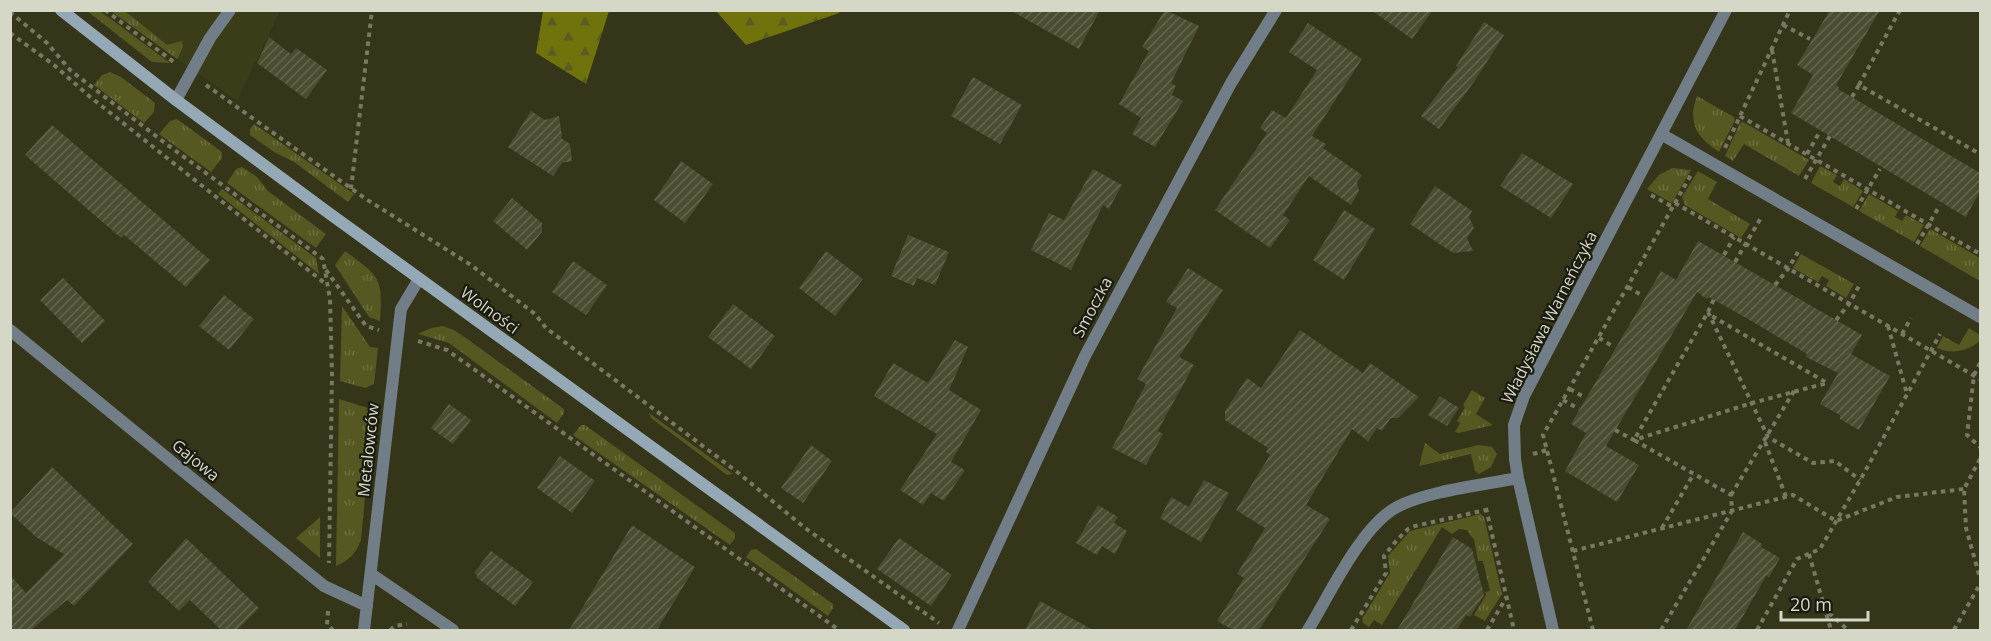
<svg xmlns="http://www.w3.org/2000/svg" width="1991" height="641" font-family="'Open Sans',sans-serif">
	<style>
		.built { fill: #3b3d19 }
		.grass { fill: url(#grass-tufts) }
		.forest { fill: url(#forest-firs) }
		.building { fill: url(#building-hatch) }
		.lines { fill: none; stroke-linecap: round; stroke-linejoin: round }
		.path { stroke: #777962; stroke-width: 4; stroke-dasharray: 4.5 4.5; stroke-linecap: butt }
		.lane { stroke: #717e87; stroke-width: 12 }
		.street { stroke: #717e87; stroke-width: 12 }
		.secondary { stroke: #94a8b6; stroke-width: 12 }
		.labels { text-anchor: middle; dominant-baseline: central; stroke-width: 4.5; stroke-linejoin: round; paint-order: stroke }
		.street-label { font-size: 16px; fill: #d5d7c7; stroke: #1b1c10 }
	</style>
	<defs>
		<pattern id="grass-tufts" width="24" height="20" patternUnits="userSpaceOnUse" patternTransform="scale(1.5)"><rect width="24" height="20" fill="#555820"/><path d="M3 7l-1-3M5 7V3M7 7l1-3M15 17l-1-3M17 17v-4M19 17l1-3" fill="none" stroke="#6d6f3f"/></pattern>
		<pattern id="forest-firs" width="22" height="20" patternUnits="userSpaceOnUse" patternTransform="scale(1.5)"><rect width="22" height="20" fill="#70730b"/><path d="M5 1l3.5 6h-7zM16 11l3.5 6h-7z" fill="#5a5c21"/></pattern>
		<pattern id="building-hatch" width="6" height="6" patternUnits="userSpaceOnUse" patternTransform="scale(1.5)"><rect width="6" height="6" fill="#4b4d31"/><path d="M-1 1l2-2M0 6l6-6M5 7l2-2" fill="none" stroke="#64664d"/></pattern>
	</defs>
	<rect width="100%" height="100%" fill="#343519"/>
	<path class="built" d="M110,11H280L237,101Z"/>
	<path class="grass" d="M87,11H100L170,63L152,62Z
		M111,11H125L167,45L182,41L183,46L178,58L177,59Z
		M110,72L121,77L155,103L154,112L144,123L94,85L102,75Z
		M1697,96L1734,117L1735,120L1719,152C1697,138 1687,123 1697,96Z
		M177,119L222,152V158L211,172L159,134L170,121Z
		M1743,122L1809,160L1799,176L1744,144L1733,161L1725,156L1740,123Z
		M254,124L354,194L348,202L294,162L274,152L250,135V129Z
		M1820,166L1837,175L1833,182L1840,186L1844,179L1863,191L1853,207L1811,183Z
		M242,167L257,177L268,191L326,234L316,248L227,183L236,169Z
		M1672,168L1691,170L1672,203L1647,189L1659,175Z
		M1698,171L1717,182L1708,199L1750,224L1741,238L1685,205L1682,197Z
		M222,189L316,258L319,274L218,194Z
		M1869,194L1898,211L1895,217L1902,221L1906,215L1924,225L1914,242L1859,211Z
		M1930,229L1980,258V281L1920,246Z
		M345,251C380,277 383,277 380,321L369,317L335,265Z
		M1801,254L1854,284L1846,298L1826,286L1829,280L1822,276L1818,282L1793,268Z
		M342,306L370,347L378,348L374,384L365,388L340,381Z
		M443,326L454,330L466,338L564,409V413L557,423L449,343L418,334L431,328Z
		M1969,328L1980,335V341C1967,351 1953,355 1937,348L1943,336L1959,345Z
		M1472,390L1485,398L1476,414L1493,425L1459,433L1455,432L1460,423L1457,421L1465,407L1463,405Z
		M339,399L368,408L373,412L361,540C356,553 350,560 336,566Z
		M649,413L733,474L727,475L651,418Z
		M581,425H585L735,533V538L730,545L573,435Z
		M1425,443L1440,454L1479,445L1492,447L1497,454L1491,467L1479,474L1475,471L1471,454L1419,466Z
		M1481,514L1484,517L1502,594L1485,621L1474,615L1486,595L1485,592L1490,591L1483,561H1478L1474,540L1467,530L1459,529L1452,534L1442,527L1382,625L1374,620L1369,627L1363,623L1362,619L1390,573L1388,556L1410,531Z
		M320,517V558L296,538Z
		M756,549L833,604V608L828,616L746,557L751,550Z"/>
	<path class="forest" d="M543,11H609L586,84L536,53Z
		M716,11H840L839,13L746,45Z"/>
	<path class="building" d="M1010,10H1100L1079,49Z
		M1165,10L1199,26L1171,83L1176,86L1172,95L1183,101L1155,147L1132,134L1141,118L1119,104L1149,51L1142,47Z
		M1371,10H1433L1412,39Z
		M1830,10H1880L1836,85L1839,87L1838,89L1980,173V191L1966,217L1791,113L1813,75L1797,65Z
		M1484,22L1504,35L1474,82L1439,129L1421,116L1458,67L1456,66Z
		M1308,23L1362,59L1312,136L1326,144L1323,148L1362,175L1357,182L1359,191L1351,205L1309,176L1283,215L1290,220L1270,248L1215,210L1267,133L1260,128L1272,110L1286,118L1317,70L1289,52Z
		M269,37L291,54L296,48L327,70L306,99L257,63Z
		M973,77L1022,105L1000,144L951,116Z
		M531,111L545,120L559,116L562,136L561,138L570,144L572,161L562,163L553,176L508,147Z
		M52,125L210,260L186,287L124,235L121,238L25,155Z
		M1522,153L1573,184L1551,218L1500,186Z
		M681,161L713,184L685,223L654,200Z
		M1093,169L1122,185L1109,209L1103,205L1071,270L1031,250L1049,213L1064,220Z
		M1435,186L1472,211L1469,217L1474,228L1467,238L1473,251L1453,253L1410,224Z
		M512,198L542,223V232L527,250L493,221Z
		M1344,210L1375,229L1344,280L1313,260Z
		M908,235L949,252L935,285L917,278L914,286L891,276Z
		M1698,241L1862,335L1851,354L1890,376L1859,430L1840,419V415L1820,404L1838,373L1806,357L1807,354L1748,319L1709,297L1707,299L1697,292L1606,446L1639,465L1617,502L1565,471L1586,433L1571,424L1661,271L1676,280Z
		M826,251L863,279L835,316L799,288Z
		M573,261L607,285L586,315L552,292Z
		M1188,268L1223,290L1179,357L1194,365L1162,423L1158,431L1163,434L1146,465L1112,448L1146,384L1137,379L1177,308L1166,302Z
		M63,278L105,321L82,343L40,300Z
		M224,295L254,319L229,350L199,326Z
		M733,304L775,336L751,369L708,337Z
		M1300,330L1363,373L1370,363L1419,397L1398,418H1391L1382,431L1377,428L1368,441L1352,429L1306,505L1330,519L1259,630H1233L1217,621L1244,578L1237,574L1265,528L1236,510L1270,455L1266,452L1268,448L1225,420V411L1247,378L1261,388Z
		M955,340L968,347L949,390L981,410L951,462L965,470L944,501L931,493L923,505L900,490L937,434L874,396L893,363L928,383Z
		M1440,396L1459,408L1447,426L1428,415Z
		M449,404L471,420L453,444L431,428Z
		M811,445L832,461L803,503L781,488Z
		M560,456L595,481L572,513L537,488Z
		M52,467L133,544L74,606L67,600L31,630H10V575L26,593L64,554L36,537L10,513Z
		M1204,480L1229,493L1201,542L1160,518L1171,497L1189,507Z
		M1098,505L1118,517L1114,523L1127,531L1115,554L1102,546L1097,555L1076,543Z
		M632,525L695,567L657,630H569Z
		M1743,532L1762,544L1761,547L1780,558L1769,577L1766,576L1735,630H1686Z
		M1453,537L1472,549L1484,595L1470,617L1466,615L1457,630H1397Z
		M186,538L259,608L237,630H221L190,600L179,611L148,582Z
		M899,538L952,575L931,606L877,569Z
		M491,551L533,582L515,606L476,577L478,576L474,573Z
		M1040,601L1093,630H1025Z"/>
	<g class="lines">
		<path class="path" d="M105,10L175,63
			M1900,10L1859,85L1980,154
			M10,12L47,43L71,71L165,143L323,259L330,299L332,375L329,563
			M1783,25L1810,39
			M10,33L54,65L89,96L327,285
			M1772,50L1788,143
			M206,85L366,199L471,265L535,314L546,328L736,471L805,528L939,623
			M1852,97L1859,85
			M1740,116L1980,254
			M1725,148L1790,10
			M1807,154L1819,133
			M1805,179L1830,136
			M351,189L372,10
			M1651,195L1673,207
			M1675,203L1980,379
			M1856,209L1880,169
			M1917,244L1940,205
			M1724,255L1734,237
			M1735,262L1762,216
			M326,270L366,326L379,330
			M1775,285L1788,269L1798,252
			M1628,287L1643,296
			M1708,312L1714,299
			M1836,320L1849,304L1859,286
			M1888,326L1907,394
			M1902,334L1911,318
			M1599,338L1614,347
			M418,341L447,350L839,630
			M1980,363L1974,375L1967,435L1980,447
			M1570,389L1584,397
			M1563,400L1579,409
			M1615,430L1634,440L1752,403L1827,383L1710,315
			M1765,442L1786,497
			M1533,454L1547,450
			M1980,459L1964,489L1966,528L1980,578
			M1731,495L1794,391
			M1486,508L1514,630
			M1662,528L1693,475
			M1573,551L1793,495L1836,521L1897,497L1964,489
			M1809,554L1831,630
			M328,611L327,625L333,630
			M1829,613L1848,630
			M390,630L395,626L407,624
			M1351,630L1386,573L1384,556L1397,540L1408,529L1415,526L1486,510
			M1487,630L1506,598
			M1593,630L1543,435L1692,173
			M1661,630L1732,511L1731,495L1634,440L1708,312L1768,437L1813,463L1835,461L1860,480
			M1757,630L1797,559L1820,549L1863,475L1940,334
			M1954,630L1980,584"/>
		<path class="lane" d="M176,100L210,38L230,10"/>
		<path class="street" d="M1661,134L1980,317
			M10,330L324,586L367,606
			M371,574L453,630
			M364,630L401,309L419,279
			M958,630L1085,356L1231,83L1276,10
			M1308,630C1329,596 1361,526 1397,507C1427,491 1483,485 1518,478
			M1553,630L1518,478L1515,459L1514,425L1524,396L1726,10"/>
		<path class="secondary" d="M61,10L176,100L326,211L904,630"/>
	</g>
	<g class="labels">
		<g class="street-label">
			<text transform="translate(1092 307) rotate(-62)">Smoczka</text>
			<text transform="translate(490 310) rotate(36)">Wolności</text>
			<text transform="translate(1549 317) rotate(-63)">Władysława Warneńczyka</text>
			<text transform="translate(368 450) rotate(-84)">Metalowców</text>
			<text transform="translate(196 460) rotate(39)">Gajowa</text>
		</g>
	</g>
	<rect width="1991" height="641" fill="none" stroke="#d5d7c7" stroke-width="24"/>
	<path d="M1781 611v9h87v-9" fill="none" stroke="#d5d7c7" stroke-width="3"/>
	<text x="1790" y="611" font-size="18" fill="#d5d7c7" stroke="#1b1c10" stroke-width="4.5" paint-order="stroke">20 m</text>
</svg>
